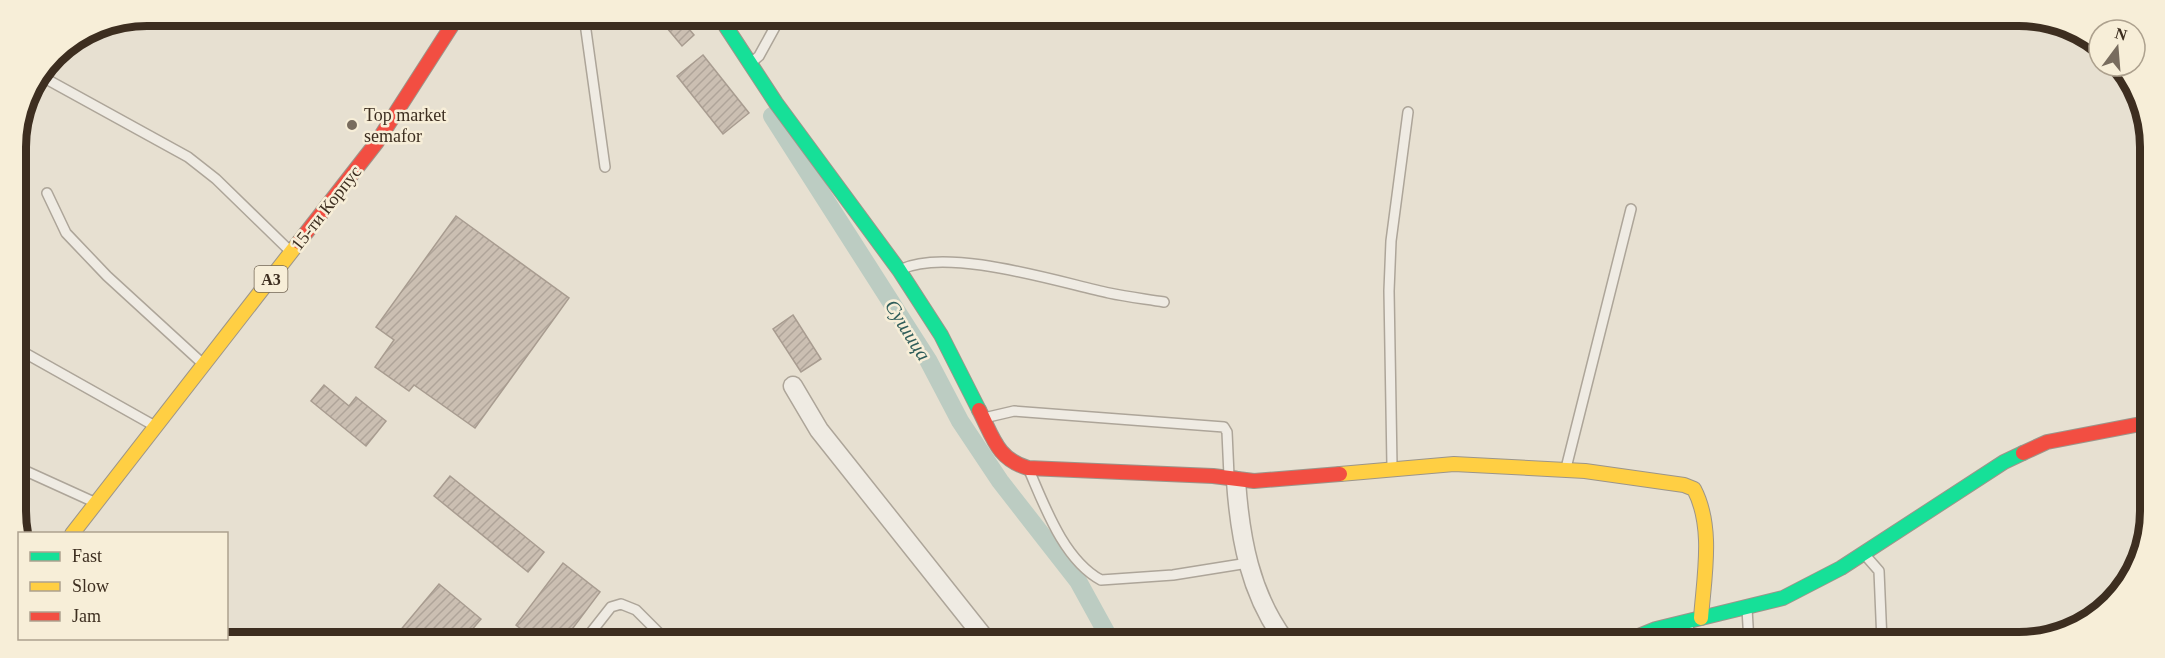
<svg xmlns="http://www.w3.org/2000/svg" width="2165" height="658" font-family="Georgia,serif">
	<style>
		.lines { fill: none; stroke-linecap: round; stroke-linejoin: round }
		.canal { stroke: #bcccc2; stroke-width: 18 }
		.building { fill: url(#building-hatch); stroke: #a89c90; stroke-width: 1.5 }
		.lane-casing { stroke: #ada599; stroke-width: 12 }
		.street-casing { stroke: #ada599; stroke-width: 21 }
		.fast-casing { stroke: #9c958a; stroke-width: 16 }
		.slow-casing { stroke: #9c958a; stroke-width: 16 }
		.jam-casing { stroke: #9c958a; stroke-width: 16 }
		.lane { stroke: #efebe3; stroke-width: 9 }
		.street { stroke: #efebe3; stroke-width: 18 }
		.fast { stroke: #16e098; stroke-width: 14 }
		.slow { stroke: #ffcf43; stroke-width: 14 }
		.jam { stroke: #f24e42; stroke-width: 14 }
		.poi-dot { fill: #786c5e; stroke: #f7eed8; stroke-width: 2 }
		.labels { text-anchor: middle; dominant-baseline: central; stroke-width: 5; stroke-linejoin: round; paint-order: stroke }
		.shield { fill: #f7eed8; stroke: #756857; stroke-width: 1.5 }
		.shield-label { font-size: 16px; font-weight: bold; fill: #3d2e20 }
		.poi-label { font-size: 18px; fill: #3d2e20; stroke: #f7eed8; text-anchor: start }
		.street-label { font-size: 18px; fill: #3d2e20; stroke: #f7eed8 }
		.water-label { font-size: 20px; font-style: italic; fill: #2f5d5a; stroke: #f7eed8 }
		.rim { fill: none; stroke: #3d2e20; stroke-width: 8 }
	</style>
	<defs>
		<pattern id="building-hatch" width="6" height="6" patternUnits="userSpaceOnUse" patternTransform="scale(1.5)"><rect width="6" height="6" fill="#cbbfb2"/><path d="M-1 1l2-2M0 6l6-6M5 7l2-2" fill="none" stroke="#afa499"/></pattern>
	</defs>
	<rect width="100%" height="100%" fill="#e7e0d1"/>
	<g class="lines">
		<path class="canal" d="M772,116L928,360L960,421L1000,481L1078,581L1111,641"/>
	</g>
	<path class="building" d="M679,17L694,35L682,46L667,28Z
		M703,55L749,113L723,134L677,76Z
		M456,216L569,298L475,428L414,385L409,391L375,367L394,340L376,327Z
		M793,315L821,359L801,372L773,329Z
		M324,385L349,406L356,397L386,421L366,446L311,401Z
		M450,476L544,552L528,572L434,496Z
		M563,563L600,592L564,640H535L516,625Z
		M439,584L481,619L464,639H393Z"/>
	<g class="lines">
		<defs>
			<path id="lane" d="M584,16L605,167
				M752,62L759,56L781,16
				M39,75L188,157L216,179L290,251
				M47,193L66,233L107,276L202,363
				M902,269C948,247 1058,282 1109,293C1127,297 1146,299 1164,302
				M16,348L153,425
				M984,418L1014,411L1224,427L1227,432L1229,476
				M1392,466L1389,291L1391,241L1408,112
				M17,467L94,502
				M1566,468L1631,209
				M1029,470C1045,507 1064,560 1101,580L1173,575L1248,563
				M1865,555L1879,571L1882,642
				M1747,609L1749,642
				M1688,624L1690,642
				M168,638L169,639
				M585,640L611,607L621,604L636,610L666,640"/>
			<path id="street" d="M793,386L819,430L986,640
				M1236,481C1240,538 1250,594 1285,641"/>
			<path id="fast" d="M719,16L776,103L899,270L941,335L979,410
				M1624,642L1656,629L1783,598L1841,568L2004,462L2023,453"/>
			<path id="slow" d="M1340,474L1454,464L1585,471L1684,485L1694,489C1714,527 1704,577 1701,618
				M72,534L299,242"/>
			<path id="jam" d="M299,242L377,142L458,16
				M979,410C993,437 997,459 1028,468L1213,476L1254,481L1340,474
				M2023,453L2047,442L2146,423"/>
		</defs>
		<use href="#lane" class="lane-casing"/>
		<use href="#street" class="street-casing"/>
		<use href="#fast" class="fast-casing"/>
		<use href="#slow" class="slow-casing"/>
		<use href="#jam" class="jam-casing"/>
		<use href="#lane" class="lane"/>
		<use href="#street" class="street"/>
		<use href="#fast" class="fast"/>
		<use href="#slow" class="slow"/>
		<use href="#jam" class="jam"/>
	</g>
	<circle class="poi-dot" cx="352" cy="125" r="6"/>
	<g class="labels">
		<rect class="shield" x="254.5" y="266" width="33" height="26" rx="4.5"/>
		<g class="shield-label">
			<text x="271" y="279">A3</text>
		</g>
		<g class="poi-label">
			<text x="364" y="115">Top market<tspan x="364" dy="21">semafor</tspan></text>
		</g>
		<g class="street-label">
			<text transform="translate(326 208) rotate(-52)">15-ти Корпус</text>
		</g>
		<g class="water-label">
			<text transform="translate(908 330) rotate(58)">Сушица</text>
		</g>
	</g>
	<path d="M0 0H2165V658H0ZM147 26H2019A121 121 0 0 1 2140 147V511A121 121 0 0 1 2019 632H147A121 121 0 0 1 26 511V147A121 121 0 0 1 147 26Z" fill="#f7eed8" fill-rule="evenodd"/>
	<path class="rim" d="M147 26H2019A121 121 0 0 1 2140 147V511A121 121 0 0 1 2019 632H147A121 121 0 0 1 26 511V147A121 121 0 0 1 147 26Z"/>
	<rect x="18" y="532" width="210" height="108" fill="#f7eed8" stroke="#ada18e" stroke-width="1.5"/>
	<rect x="30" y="552" width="30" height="9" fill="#16e098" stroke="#ada18e" stroke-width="1.5"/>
	<text x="72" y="562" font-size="18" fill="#3d2e20">Fast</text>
	<rect x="30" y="582" width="30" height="9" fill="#ffcf43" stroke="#ada18e" stroke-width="1.5"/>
	<text x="72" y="592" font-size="18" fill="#3d2e20">Slow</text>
	<rect x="30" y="612" width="30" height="9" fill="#f24e42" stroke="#ada18e" stroke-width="1.5"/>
	<text x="72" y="622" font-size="18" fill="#3d2e20">Jam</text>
	<g transform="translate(2117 48) rotate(16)"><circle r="28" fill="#f7eed8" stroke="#ada18e" stroke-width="1.5"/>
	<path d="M0-4.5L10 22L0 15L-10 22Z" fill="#786c5e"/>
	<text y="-9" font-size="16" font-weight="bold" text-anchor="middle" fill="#3d2e20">N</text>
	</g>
</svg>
